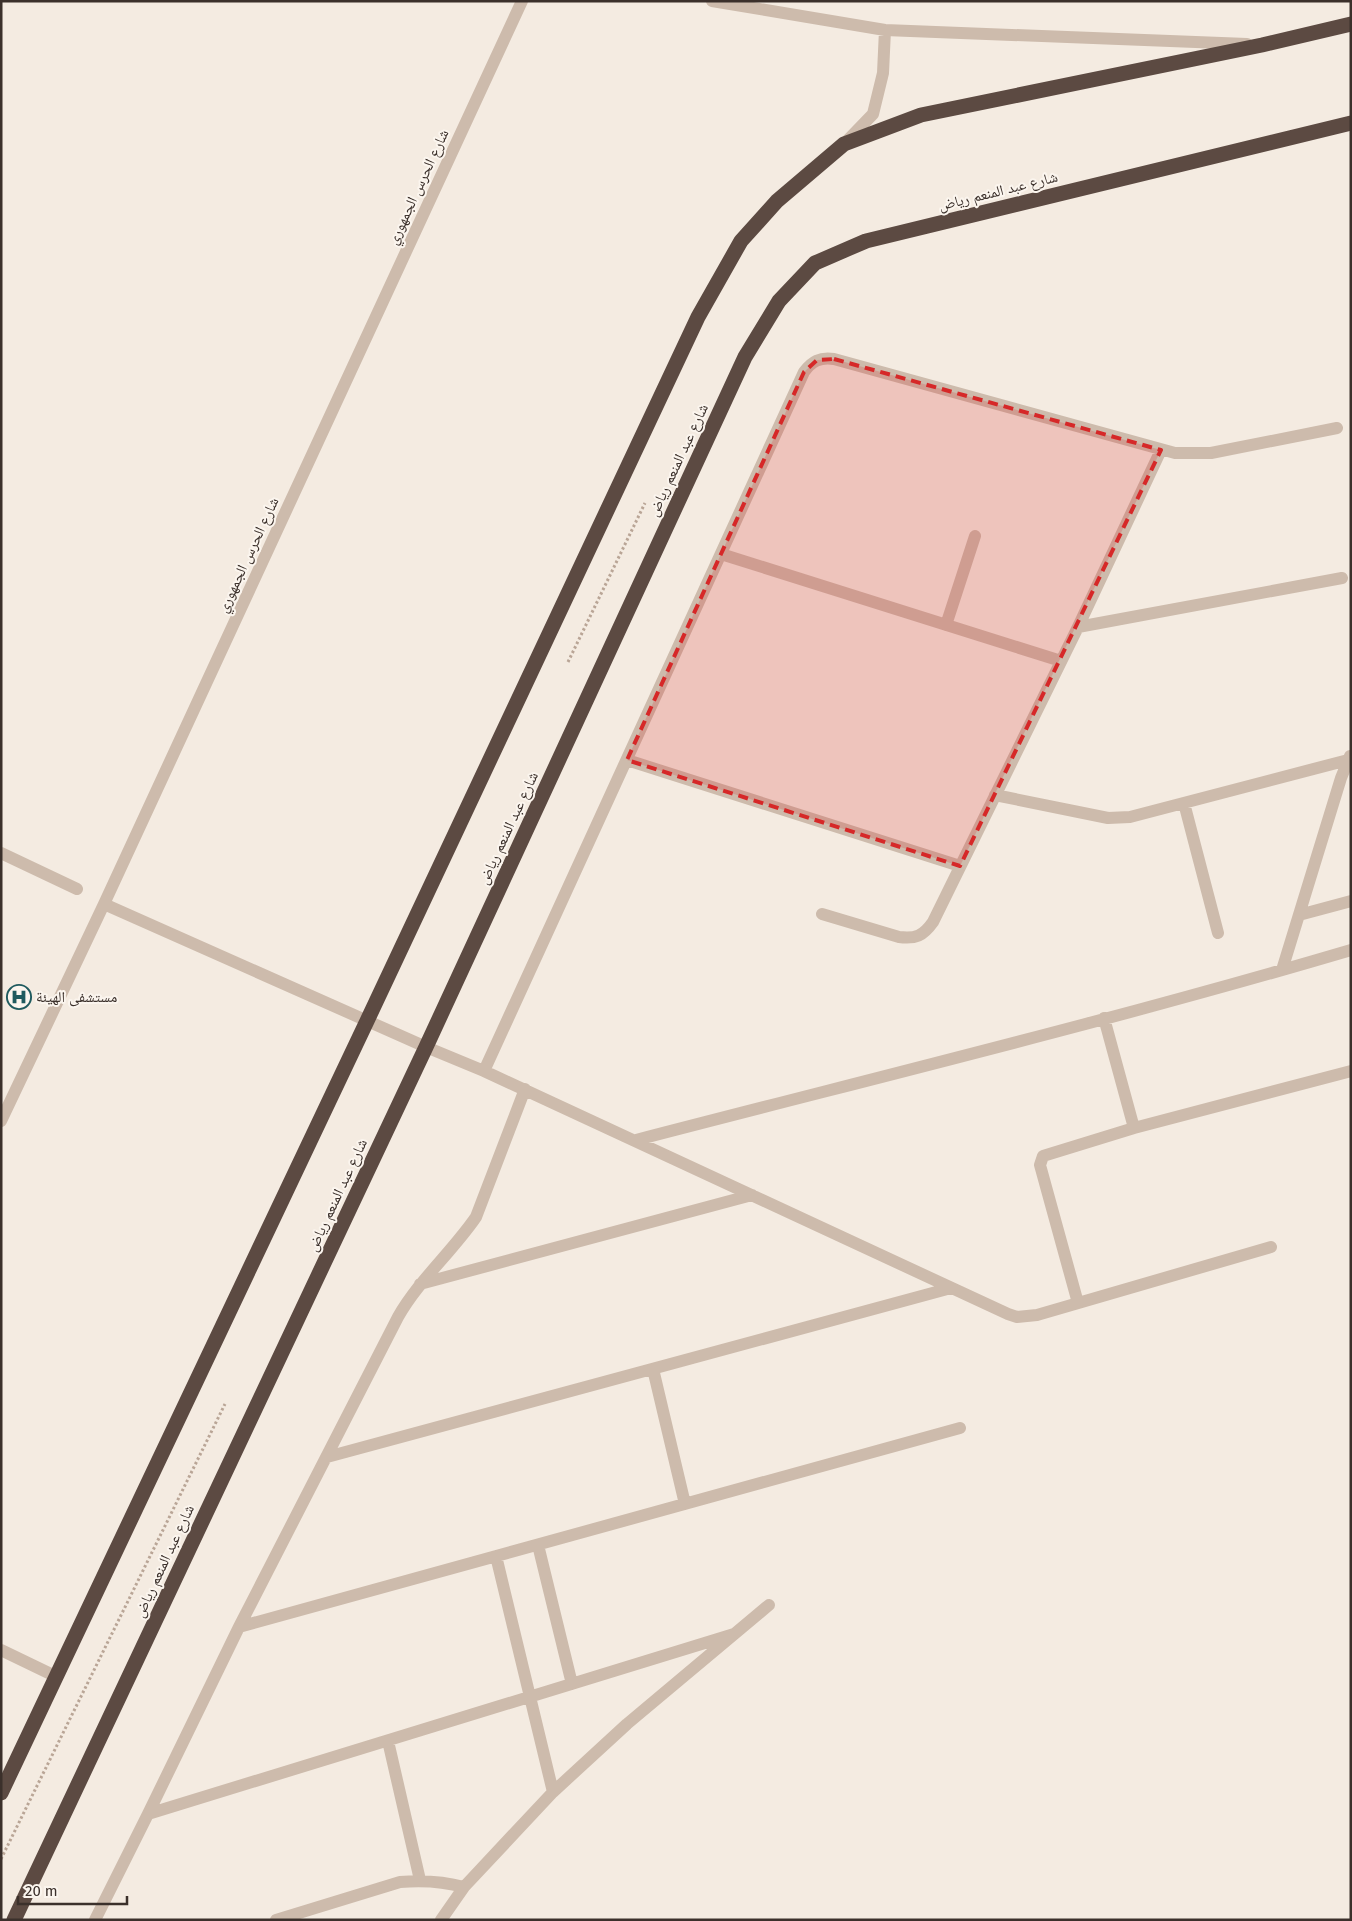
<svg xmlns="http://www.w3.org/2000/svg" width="1352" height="1921" font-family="'Fira Sans','Noto Naskh Arabic',sans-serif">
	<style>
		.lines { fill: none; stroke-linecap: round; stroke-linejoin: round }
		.path { stroke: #b9a596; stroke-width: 3; stroke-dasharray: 2.5 2.5; stroke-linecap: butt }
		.street { stroke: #cdbbac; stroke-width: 12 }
		.highway { stroke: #5c4a42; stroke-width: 15 }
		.marked { fill: #d62828; fill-opacity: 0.2; stroke: #d62828; stroke-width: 4; stroke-dasharray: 10 6; stroke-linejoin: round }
		.labels { text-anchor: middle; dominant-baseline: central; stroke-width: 4; stroke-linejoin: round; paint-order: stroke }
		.street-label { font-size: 15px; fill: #3b302b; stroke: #fbf5ee }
		.poi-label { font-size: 15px; fill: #3b302b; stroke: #fbf5ee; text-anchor: start }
	</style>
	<rect width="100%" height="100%" fill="#f4ebe1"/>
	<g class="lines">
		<path class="path" d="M568,662L645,503
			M1,1859L225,1404"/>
		<path class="street" d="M712,1L885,30L1247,44
			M845,143L873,114L883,73L885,30
			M721,554L1061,661
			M946,625L975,536
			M1078,627L1342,578
			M627,760L960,866
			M995,795L1108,818L1130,817L1348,760
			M1184,803L1218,933
			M1,853L77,889
			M104,904L426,1047L484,1071L1008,1314L1017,1317L1037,1315L1271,1247
			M822,914L899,937C916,939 923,936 933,922L1078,627L1161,450
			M1299,915L1351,901
			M1282,970L1341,778L1350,756
			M1104,1018L1134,1128
			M484,1071L804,372C812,361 820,357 834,359L1175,453H1211L1337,428
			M1,1121L104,904L522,1
			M636,1140C874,1078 1114,1020 1351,950
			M420,1284L752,1195
			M1078,1303L1040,1165L1043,1156L1134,1128L1351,1071
			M653,1369L685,1504
			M327,1457L951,1288
			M538,1545L572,1684
			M496,1556L553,1792
			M239,1627L960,1428
			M1,1650L57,1677
			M388,1741L420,1880
			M148,1814L734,1634
			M95,1920L148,1814L239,1627L398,1317C419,1280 452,1252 476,1217L525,1089
			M276,1920L400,1882C423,1880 442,1881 464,1887
			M441,1920L464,1887L553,1792L627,1724L769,1605"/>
		<path class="highway" d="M1,1793L367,1021L698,317L741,241L777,201L844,144L921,115L1262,45L1351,24
			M14,1920L426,1047L745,357L779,301L815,263L866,241L1351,123"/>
	</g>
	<path class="marked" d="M834,359L1161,450L960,866L627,760L804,372L817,360Z"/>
	<defs>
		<symbol id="hospital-ring" viewBox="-11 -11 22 22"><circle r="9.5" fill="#fbf5ee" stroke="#1f5a5e" stroke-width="1.5"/><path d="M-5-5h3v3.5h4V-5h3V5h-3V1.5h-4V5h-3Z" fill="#1f5a5e"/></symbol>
	</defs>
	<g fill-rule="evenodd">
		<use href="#hospital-ring" x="5" y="983" width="28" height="28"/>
	</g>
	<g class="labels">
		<g class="street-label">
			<text transform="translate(418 187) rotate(-65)">شارع الحرس الجمهوري</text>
			<text transform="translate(998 191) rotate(-14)">شارع عبد المنعم رياض</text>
			<text transform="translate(678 460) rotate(-65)">شارع عبد المنعم رياض</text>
			<text transform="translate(248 555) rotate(-65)">شارع الحرس الجمهوري</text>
			<text transform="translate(508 828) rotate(-65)">شارع عبد المنعم رياض</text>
			<text transform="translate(337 1195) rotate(-65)">شارع عبد المنعم رياض</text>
			<text transform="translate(164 1561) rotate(-65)">شارع عبد المنعم رياض</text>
		</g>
		<g class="poi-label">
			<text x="36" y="997">مستشفى الهيئة</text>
		</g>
	</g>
	<rect width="1352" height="1921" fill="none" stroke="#3b302b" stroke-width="5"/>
	<path d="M18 1896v8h109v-8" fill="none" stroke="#3b302b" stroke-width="2.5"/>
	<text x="25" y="1896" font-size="15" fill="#3b302b" stroke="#fbf5ee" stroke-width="4" paint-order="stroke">20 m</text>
</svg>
